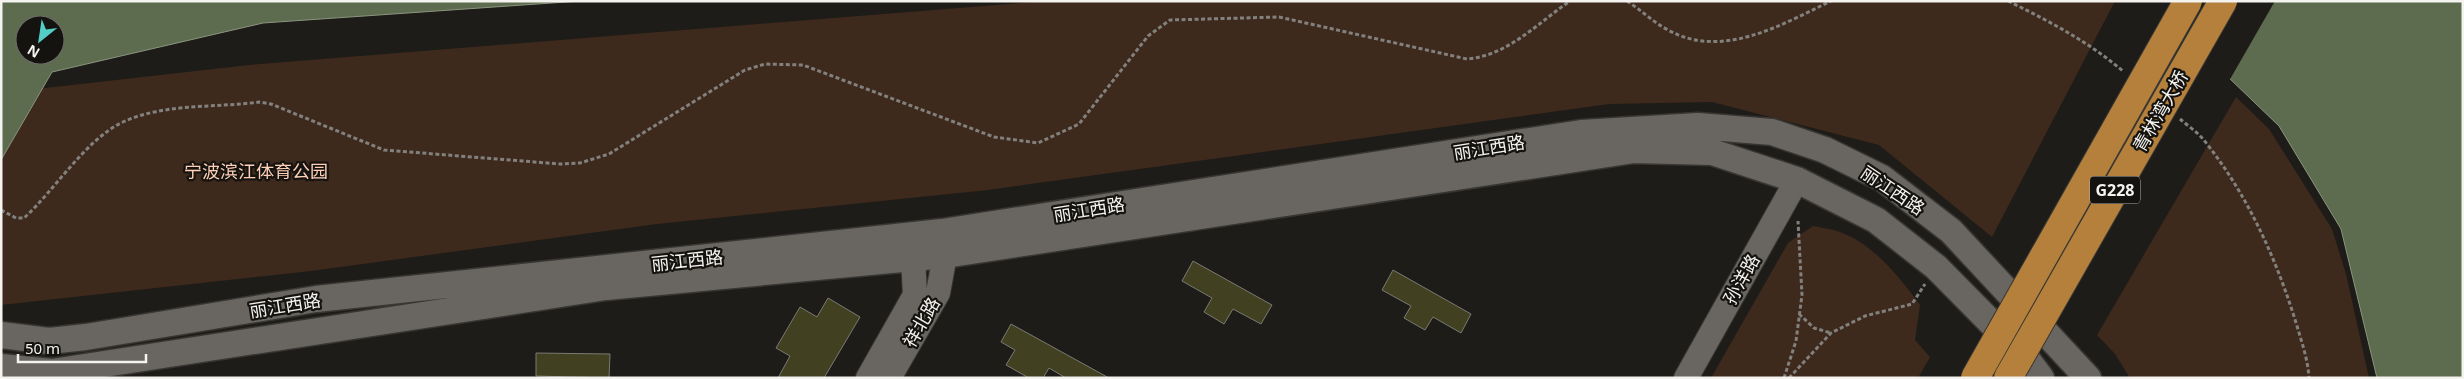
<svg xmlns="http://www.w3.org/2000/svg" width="2464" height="379" font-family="'Noto Sans','Noto Sans SC',sans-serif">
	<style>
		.green { fill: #3e291d }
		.water { fill: #5d6c4e; stroke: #8a947f; fill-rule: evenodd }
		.pier { fill: #1e1c18 }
		.building { fill: #414122; stroke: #7a7a74 }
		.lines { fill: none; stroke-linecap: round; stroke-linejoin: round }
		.tertiary-casing { stroke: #373633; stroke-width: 26 }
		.secondary-casing { stroke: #373633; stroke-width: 29 }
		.path { stroke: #82817d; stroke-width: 3; stroke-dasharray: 4 2.5; stroke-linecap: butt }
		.tertiary { stroke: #696661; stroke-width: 24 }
		.secondary { stroke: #696661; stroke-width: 26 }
		.trunk-bridge-casing { stroke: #373633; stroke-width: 30; stroke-linecap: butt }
		.trunk-bridge { stroke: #b4803c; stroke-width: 28 }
		.labels { text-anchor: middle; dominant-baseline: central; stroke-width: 4.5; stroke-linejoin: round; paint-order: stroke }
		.shield { fill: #15130f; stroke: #b1b0ac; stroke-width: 1 }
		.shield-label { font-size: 16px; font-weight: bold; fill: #f4f3f0 }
		.street-label { font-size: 18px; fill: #f4f3f0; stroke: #15130f }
		.park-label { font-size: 18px; fill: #fecfb6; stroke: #15130f }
	</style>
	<rect width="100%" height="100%" fill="#1e1c18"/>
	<path class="green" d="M1045,1H2115L1992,237L1879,145L1712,102L1609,104L988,190L657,224L311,271L1,305V93L249,65Z
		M2236,97L2269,129L2332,229L2346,274L2369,378H2130L2115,354L2097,335Z
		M1813,226C1822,228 1832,229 1840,232C1875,245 1899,277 1920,305L1915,340L1930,357L1918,378H1711L1788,243Z"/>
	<path class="water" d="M1,1H581L263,23L52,72L1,160ZM25,25H55V55H25Z
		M2149,1H2463V378H2377L2341,229L2279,126Z"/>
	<path class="pier" d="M2147,1H2275L2229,81Z"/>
	<path class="building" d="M1193,261L1272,305L1261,324L1233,309L1224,324L1204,312L1212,298L1182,281Z
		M1393,270L1471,314L1461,333L1433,317L1425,330L1404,318L1411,306L1382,290Z
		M828,298L860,317L824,378H778L790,356L776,348L800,307L817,317Z
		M1011,324L1109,378H1066L1049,368L1043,378H1029L1006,365L1015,350L1001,342Z
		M536,353L610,354L609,378L536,376Z"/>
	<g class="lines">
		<defs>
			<path id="tertiary" d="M868,378L915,295L912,240
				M889,378L938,293L945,255L943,236
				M1686,378L1797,180"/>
			<path id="secondary" d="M1,335L49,341L86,337L316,299L942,232L1581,133L1698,126L1772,132L1825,150L1882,178L1951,231L2088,378
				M1,367L52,372L606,287L945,255L1634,150L1712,152L1797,180L1876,220L1936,267L2026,358L2041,378"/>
		</defs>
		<use href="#tertiary" class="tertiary-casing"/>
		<use href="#secondary" class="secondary-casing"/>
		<path class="path" d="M1627,1C1641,10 1653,22 1668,30C1722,60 1781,25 1831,1
			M2008,1C2049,21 2089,42 2124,72
			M2180,119C2187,125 2197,132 2203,139C2247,193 2277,260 2297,326C2302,343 2308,360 2309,378
			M1,210L16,218H24C54,191 86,139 123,122C164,103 216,108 259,102L271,104L384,150L560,164L580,163L609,154L745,70L765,64L803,65L994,137L1038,143L1079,124L1148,36L1170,20L1279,17L1467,59C1507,56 1538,23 1570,1
			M1799,314L1814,328L1831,333
			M1784,378L1796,341L1802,295L1798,221
			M1789,378L1831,333L1865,316L1912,304L1925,284"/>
		<use href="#tertiary" class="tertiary"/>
		<use href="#secondary" class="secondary"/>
		<defs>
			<path id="trunk-bridge" d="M1975,378L2188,1
				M2008,378L2223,1"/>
		</defs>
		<use href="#trunk-bridge" class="trunk-bridge-casing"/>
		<use href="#trunk-bridge" class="trunk-bridge"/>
	</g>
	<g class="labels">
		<rect class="shield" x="2090" y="176.5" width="50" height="27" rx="4"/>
		<g class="shield-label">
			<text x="2115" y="190">G228</text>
		</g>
		<g class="street-label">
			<text transform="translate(2160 111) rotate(-60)">青林湾大桥</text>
			<text transform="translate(1489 147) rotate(-9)">丽江西路</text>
			<text transform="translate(1893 190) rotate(34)">丽江西路</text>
			<text transform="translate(1089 209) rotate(-9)">丽江西路</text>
			<text transform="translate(687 260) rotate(-6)">丽江西路</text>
			<text transform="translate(1741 279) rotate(-61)">孙洋路</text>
			<text transform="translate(285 305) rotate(-9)">丽江西路</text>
			<text transform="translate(921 322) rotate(-60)">祥北路</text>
		</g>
		<g class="park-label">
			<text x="256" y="171">宁波滨江体育公园</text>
		</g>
	</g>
	<rect width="2464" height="379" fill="none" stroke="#f4f3f0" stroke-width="5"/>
	<g transform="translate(40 40) rotate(210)"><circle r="24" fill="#15130f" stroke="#6e6d69"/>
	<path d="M0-4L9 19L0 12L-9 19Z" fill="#54cdc6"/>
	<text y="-8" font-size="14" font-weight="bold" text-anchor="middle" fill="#f4f3f0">N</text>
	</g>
	<path d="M18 354v8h128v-8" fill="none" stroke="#f4f3f0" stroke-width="2.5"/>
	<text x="25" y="354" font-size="15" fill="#f4f3f0" stroke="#15130f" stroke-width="4" paint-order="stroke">50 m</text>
</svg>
